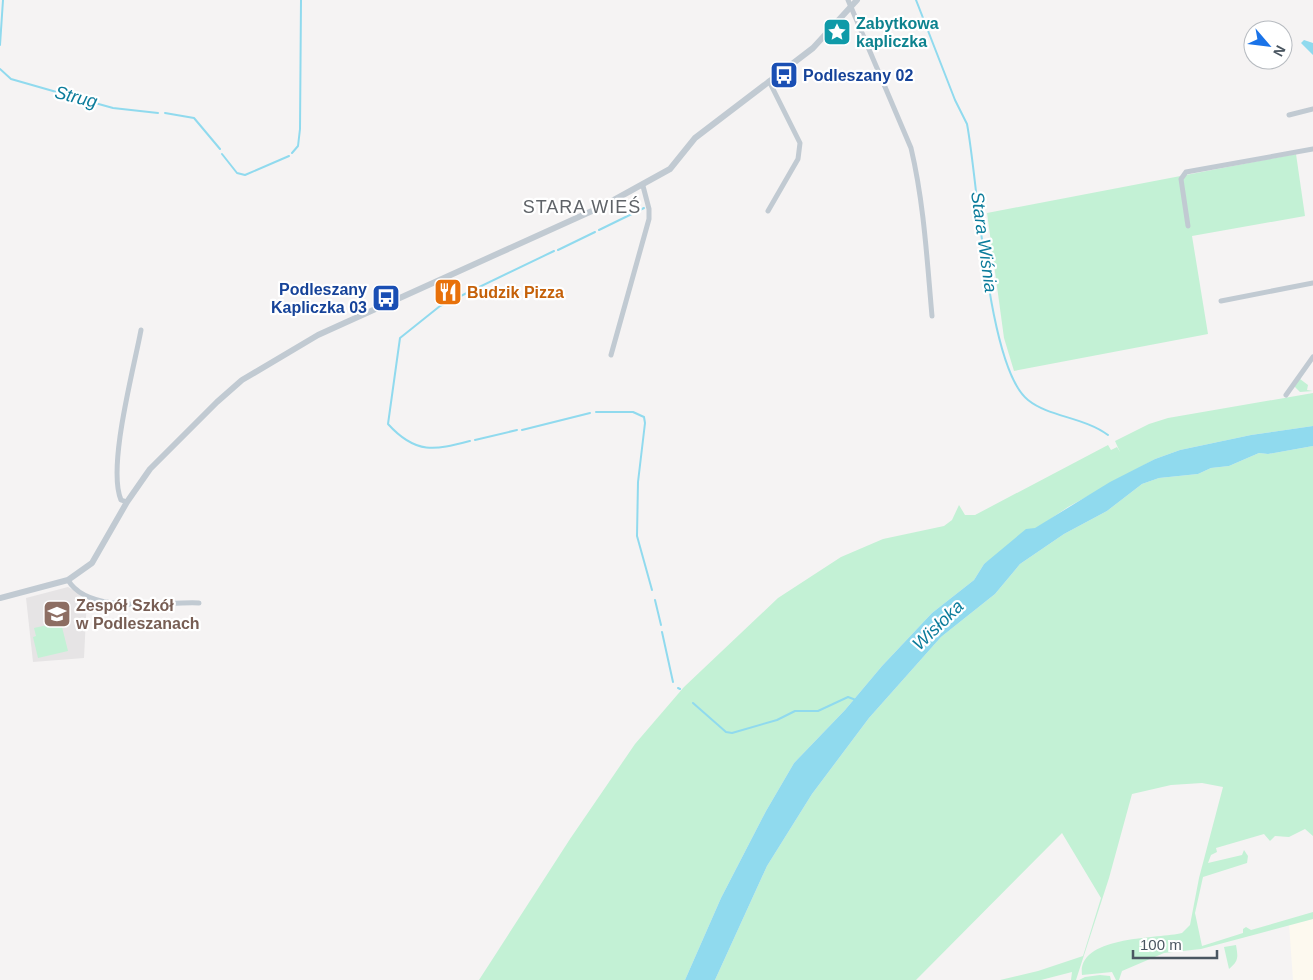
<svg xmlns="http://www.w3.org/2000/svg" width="1313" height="980" font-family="Helvetica,sans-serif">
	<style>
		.commercial { fill: #fdf9ef }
		.education { fill: #e6e4e5 }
		.green { fill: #c3f1d5 }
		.water { fill: #90daee }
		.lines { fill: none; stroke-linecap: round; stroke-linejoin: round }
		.stream { stroke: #90daee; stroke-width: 2 }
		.minor { stroke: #c1cad2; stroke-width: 5 }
		.tertiary { stroke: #c1cad2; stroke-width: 6 }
		.labels { text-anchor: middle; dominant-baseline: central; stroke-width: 4.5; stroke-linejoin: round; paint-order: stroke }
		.culture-label { font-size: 16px; font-weight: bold; fill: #0d838f; stroke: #fff; text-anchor: start }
		.transit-label { font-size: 16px; font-weight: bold; fill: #164399; stroke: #fff; text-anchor: start }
		.food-label { font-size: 16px; font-weight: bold; fill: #c56008; stroke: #fff; text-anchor: start }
		.education-label { font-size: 16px; font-weight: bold; fill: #785e54; stroke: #fff; text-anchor: start }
		.water-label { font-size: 18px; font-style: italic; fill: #0c7c9b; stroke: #fff }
		.neighbourhood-label { font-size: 18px; letter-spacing: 1px; fill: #5f6368; stroke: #fff }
	</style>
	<rect width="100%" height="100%" fill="#f5f3f3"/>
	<path class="commercial" d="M1313,919V980H1293L1289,924Z"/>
	<path class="education" d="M68,587L87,598L84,658L33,662L26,598Z"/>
	<path class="green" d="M1296,154L1305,216L1192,236L1208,334L1014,371L1004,338L987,213Z
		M1313,360L1300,379L1308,385L1307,390L1313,391L1300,392L1294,386Z
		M1313,393V426L1251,435L1180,450L1155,459L1068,507L984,564L974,580L932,613L882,666L845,710L794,763L766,811L721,898L685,980H479L570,839L635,744L684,687L778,598L841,557L883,539L944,526L952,520L959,505L965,515H975L1108,445L1111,450L1117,447L1120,452L1115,441L1149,424L1168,418Z
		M1313,446V836L1305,829L1289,837L1275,836L1270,841L1264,834L1216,848L1217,852L1211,855L1208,863L1242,855L1244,850L1248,856L1247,863L1203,877L1195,913L1202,946L1243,933V929L1246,927L1251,930L1313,912V919L1201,949L1164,953L1122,971L1119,980H1116L1112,972L1082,975C1077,935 1159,939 1182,933L1190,925L1199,878L1223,787L1202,783L1171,785L1132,794L1109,878L1076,980H1071L1072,972L1041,980H1000L1038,971L1083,956L1101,898L1062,833L916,980H715L767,866L812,794L869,718L941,637L995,594L1020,564L1064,534L1107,511L1142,484L1159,478L1198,474L1211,468L1229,466L1259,453L1268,454Z
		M60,619L68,651L38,658L33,637L36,636L34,628L52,624V620Z
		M1236,945C1238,957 1239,961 1229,969L1224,947Z
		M1100,975L1110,976L1111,980H1079L1085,977Z"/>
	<path class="water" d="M1304,40L1313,43V55L1301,43Z
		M1313,426V446L1268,454L1259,453L1229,466L1211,468L1198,474L1159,478L1142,484L1107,511L1064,534L1020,564L995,594L941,637L869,718L812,794L767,866L715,980H685L721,898L766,811L794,763L845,710L882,666L932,613L974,580L984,564L1026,529L1035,528L1110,482L1155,459L1180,450L1251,435Z"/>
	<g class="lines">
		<path class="stream" d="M916,0L955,100L967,124C978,180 987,368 1028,400C1049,417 1084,417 1108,435
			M0,45L3,0
			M0,69L11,79L95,103L113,108L158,113
			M165,113L194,118L220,149
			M292,153L298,146L300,129L301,0
			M222,154L237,173L245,175L289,156
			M599,230L644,208
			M558,250L595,232
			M596,412H633L644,417L645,423L638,482L637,536L652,590
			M522,430L590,413
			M475,440L517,430
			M470,441C435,450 416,455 388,424L400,338L440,306L554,251
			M655,600L661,625
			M662,632L673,682
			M678,688L680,689
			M693,703L726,732L732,733L777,720L795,711H818L848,697L856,700"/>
		<path class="minor" d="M848,0L911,148C924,203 927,260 932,316
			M1289,115L1313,109
			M768,211L798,159L800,143L769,81
			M1188,226L1181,179L1186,172L1313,149
			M1221,301L1313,283
			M611,355L649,219V209L643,186
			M1286,395L1313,357
			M127,502L121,500C107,467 134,368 141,330
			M68,580C89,616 165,601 199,603"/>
		<path class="tertiary" d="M0,598L68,580L92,563L127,502L150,469L217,402L242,380L318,335L603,206L670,169L695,138L813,48L857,0"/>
	</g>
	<defs>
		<symbol id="sight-square" viewBox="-11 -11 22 22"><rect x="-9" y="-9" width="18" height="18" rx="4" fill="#0f9aa8" stroke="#fff"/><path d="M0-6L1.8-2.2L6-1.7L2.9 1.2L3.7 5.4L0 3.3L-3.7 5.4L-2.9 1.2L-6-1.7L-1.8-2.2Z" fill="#fff"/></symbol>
		<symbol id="bus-square" viewBox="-11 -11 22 22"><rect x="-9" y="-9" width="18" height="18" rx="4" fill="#1a4fb4" stroke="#fff"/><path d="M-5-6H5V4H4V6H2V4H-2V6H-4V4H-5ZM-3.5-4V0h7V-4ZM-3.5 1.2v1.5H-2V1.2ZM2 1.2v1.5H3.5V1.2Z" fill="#fff"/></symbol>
		<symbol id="restaurant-square" viewBox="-11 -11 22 22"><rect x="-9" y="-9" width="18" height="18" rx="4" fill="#e8710a" stroke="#fff"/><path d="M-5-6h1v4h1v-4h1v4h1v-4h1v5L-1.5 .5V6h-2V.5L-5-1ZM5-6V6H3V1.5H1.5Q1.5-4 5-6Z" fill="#fff"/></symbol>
		<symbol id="school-square" viewBox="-11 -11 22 22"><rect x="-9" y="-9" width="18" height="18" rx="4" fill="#8d6e63" stroke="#fff"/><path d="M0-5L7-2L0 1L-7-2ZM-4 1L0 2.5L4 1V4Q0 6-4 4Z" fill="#fff"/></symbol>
	</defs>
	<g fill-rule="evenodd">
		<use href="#sight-square" x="821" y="16" width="32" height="32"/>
		<use href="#bus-square" x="768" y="59" width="32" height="32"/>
		<use href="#restaurant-square" x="432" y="276" width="32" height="32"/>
		<use href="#bus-square" x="370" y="282" width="32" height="32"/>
		<use href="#school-square" x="41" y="598" width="32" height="32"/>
	</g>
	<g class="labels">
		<g class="culture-label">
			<text x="856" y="23">Zabytkowa<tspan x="856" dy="18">kapliczka</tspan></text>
		</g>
		<g class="transit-label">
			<text x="803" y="75">Podleszany 02</text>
			<text x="367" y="289" text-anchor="end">Podleszany<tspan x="367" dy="18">Kapliczka 03</tspan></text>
		</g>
		<g class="food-label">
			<text x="467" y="292">Budzik Pizza</text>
		</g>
		<g class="education-label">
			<text x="76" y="605">Zespół Szkół<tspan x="76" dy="18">w Podleszanach</tspan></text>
		</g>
		<g class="water-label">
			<text transform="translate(76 97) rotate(14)">Strug</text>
			<text transform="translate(984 242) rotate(82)">Stara Wiśnia</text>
			<text transform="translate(938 625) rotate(-44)">Wisłoka</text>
		</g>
		<g class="neighbourhood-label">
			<text x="582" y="207">STARA WIEŚ</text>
		</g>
	</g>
	<g transform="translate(1268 45) rotate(118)"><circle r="24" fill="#ffffff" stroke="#b7bbc0"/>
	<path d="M0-4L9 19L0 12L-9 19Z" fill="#1a73e8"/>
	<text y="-8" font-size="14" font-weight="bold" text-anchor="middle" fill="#4a5661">N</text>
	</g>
	<path d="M1133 950v8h84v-8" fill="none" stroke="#4a5661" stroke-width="2.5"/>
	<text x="1140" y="950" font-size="15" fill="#4a5661" stroke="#ffffff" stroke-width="4" paint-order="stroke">100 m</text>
</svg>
